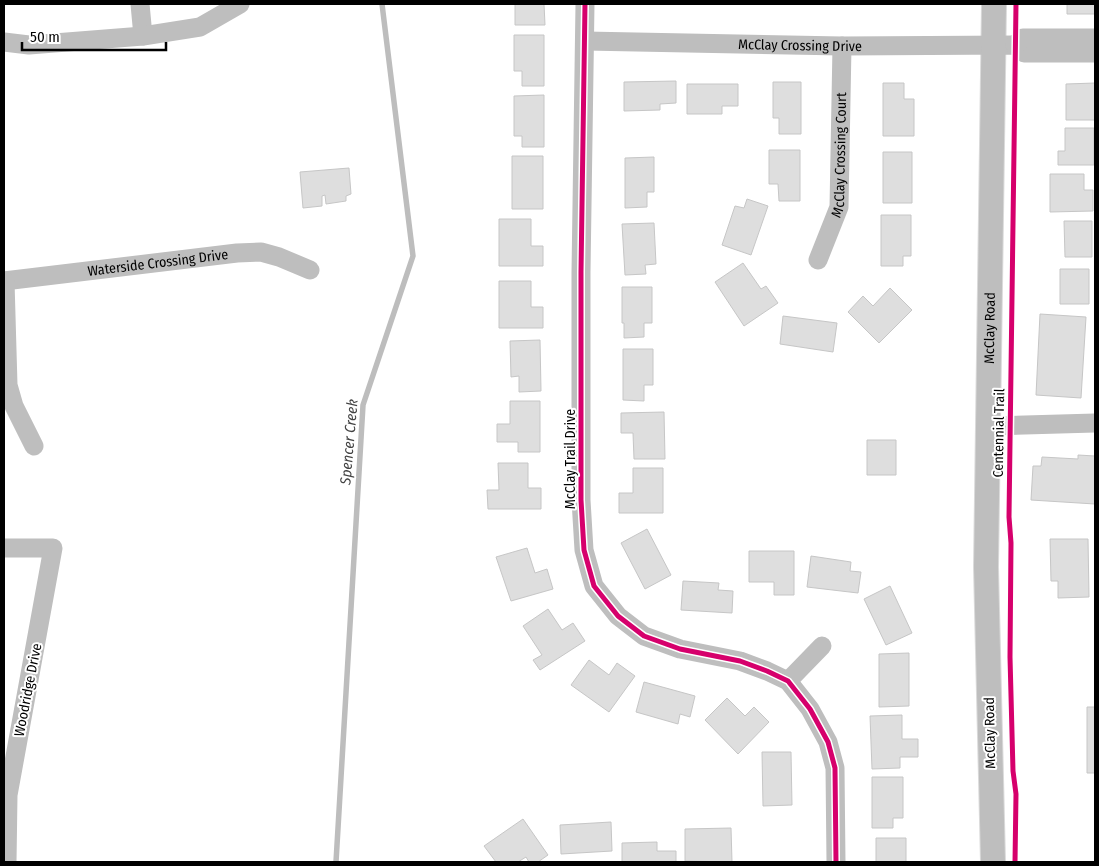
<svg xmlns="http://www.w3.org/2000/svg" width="1099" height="866" font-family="'Fira Sans Condensed',sans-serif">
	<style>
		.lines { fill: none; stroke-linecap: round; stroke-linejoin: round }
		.stream { stroke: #bdbdbd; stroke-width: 5.5 }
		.building { fill: #dedede; stroke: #c6c6c6 }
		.major-casing { stroke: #dbdbdb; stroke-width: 26 }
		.minor { stroke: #bebebe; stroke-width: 19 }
		.major { stroke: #bebebe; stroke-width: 24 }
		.cycleway-casing { stroke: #fff; stroke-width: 8 }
		.cycleway { stroke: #d6006c; stroke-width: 5 }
		.labels { text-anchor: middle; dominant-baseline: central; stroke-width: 4; stroke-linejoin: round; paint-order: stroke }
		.street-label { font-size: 14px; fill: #000; stroke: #fff }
		.water-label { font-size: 15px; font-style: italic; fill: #424242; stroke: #fff }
	</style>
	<rect width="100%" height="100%" fill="#fff"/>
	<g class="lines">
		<path class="stream" d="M336,862L363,405L413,256L382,4"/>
	</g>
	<path class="building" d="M515,4H544L545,25H515Z
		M1067,4H1095V14H1067Z
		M514,35H544V86H522V71H514Z
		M676,81V103L660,104V110L624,111V82Z
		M773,82H801V134H779V118H773Z
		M883,83H904V99H914V136H883Z
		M1095,83V120H1066V84Z
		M687,84H738V106H722V114H687Z
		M544,95V147H522V136H514V96Z
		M1065,128H1094V165H1058V151H1065Z
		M769,150H800V201H779L778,184H769Z
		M883,152H912V203H883Z
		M512,156H543V209H512Z
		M654,157V192H647V207L625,208V158Z
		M349,168L351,194L346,196V201L326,204L325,195L322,196V206L303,208L300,172Z
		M1050,174H1084V190H1093V211L1050,212Z
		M747,199L768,206L751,255L722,245L735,206L744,208Z
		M881,215H911V256H903V266H881Z
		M499,219H531V246H543V266H499Z
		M1064,221H1092V257H1065Z
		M654,223L656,264L645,265L646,274L625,275L622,224Z
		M743,263L761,289L766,286L778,303L744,326L715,282Z
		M1060,269H1089V304H1060Z
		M499,281H531V307H543V328H499Z
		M622,287H652V323H644V337L624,338V323H622Z
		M890,288L912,310L879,343L848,312L863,296L873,306Z
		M1040,314L1086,317L1081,398L1036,395Z
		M783,316L837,323L833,352L780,344Z
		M540,340L541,391L519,392V376L511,377L510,341Z
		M623,349H653V385H644V401L623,400Z
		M510,401H540V452H518V442H497V424H510Z
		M664,412L665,459H634L633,433H621V413Z
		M867,440H896V475H867Z
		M1078,455L1095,456V504L1031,500L1033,466H1041L1042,457L1078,459Z
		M498,463H528V488H541V509H488L487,490H499Z
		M633,468H663V513H619V493H633Z
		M647,529L671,575L645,589L621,543Z
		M1050,539H1088L1089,597L1058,598V581H1051Z
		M527,548L535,573L547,569L553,589L511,601L496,557Z
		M749,551H794V595H774V582H749Z
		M811,556L851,562L850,571L861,572L858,593L807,587Z
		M683,581L719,583L718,590L733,591L732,613L681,610Z
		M890,586L912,633L886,645L864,599Z
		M548,609L562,630L573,623L585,641L540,670L533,660L542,655L523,626Z
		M909,653V706L879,707V654Z
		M589,660L609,675L617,663L635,676L609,712L571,685Z
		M644,682L695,696L690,717L680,714L678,724L636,712Z
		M727,698L745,716L754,707L769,722L738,754L705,720Z
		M1087,707H1095V773H1087Z
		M902,715V739H918V757H900V768L872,769L870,716Z
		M762,752H791L792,805L763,806Z
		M872,777H903V818H893V828H872Z
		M523,819L548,855L538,862H529L526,857L518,862H496L484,846Z
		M611,822L612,851L561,854L560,825Z
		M731,828L732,862L685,861V829Z
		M876,838H906V862H876Z
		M657,842V851H676V862H622V843Z"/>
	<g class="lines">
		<defs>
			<g id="major">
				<path id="s4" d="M993,862L986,567L994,4"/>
			</g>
		</defs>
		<use href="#major" class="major-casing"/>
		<g class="minor">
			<path d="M140,4L143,36"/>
			<path d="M585,4L581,272V500L584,550L594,586L618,616L644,636L680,649L740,661L767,671L788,681L810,709L828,742L835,768L836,862"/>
			<path id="s1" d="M585,41L842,46L1015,45L1024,53H1095"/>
			<path d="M4,42L29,45L143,36L200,27L240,4"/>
			<path d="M1015,45L1023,38H1095"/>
			<path id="s2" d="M818,260L839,207L842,46"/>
			<path id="s3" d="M4,281L237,253L261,252L279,257L310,270"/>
			<path d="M5,281L8,385L14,406L34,446"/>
			<path d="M988,426L1095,423"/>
			<path d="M4,548H53L8,795L7,862"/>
			<path d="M788,681L822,646"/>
		</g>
		<use href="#major" class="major"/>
		<defs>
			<path id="cycleway" d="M585,4L581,272V500L584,550L594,586L618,616L644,636L680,649L740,661L767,671L788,681L810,709L828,742L835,768L836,862
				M1015,862L1016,794L1013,771L1010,657L1011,543L1009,517L1016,4"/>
		</defs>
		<use href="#cycleway" class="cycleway-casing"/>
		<use href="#cycleway" class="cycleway"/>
	</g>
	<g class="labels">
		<g class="street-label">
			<text stroke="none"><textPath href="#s1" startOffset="215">McClay Crossing Drive</textPath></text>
			<text stroke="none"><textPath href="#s2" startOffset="109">McClay Crossing Court</textPath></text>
			<text stroke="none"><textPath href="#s3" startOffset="155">Waterside Crossing Drive</textPath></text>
			<text stroke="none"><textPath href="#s4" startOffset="534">McClay Road</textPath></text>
			<text transform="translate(999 433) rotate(-89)">Centennial Trail</text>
			<text transform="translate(570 459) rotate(-90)">McClay Trail Drive</text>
			<text transform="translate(28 690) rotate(-79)">Woodridge Drive</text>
			<text transform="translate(990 733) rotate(-91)">McClay Road</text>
		</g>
		<g class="water-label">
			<text transform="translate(349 442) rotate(-85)">Spencer Creek</text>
		</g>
	</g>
	<rect width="1099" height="866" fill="none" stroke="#000000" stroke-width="10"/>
	<path d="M22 42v8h144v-8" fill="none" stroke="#000000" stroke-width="2.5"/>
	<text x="30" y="42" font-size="15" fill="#000000" stroke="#ffffff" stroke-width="4" paint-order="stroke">50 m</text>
</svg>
